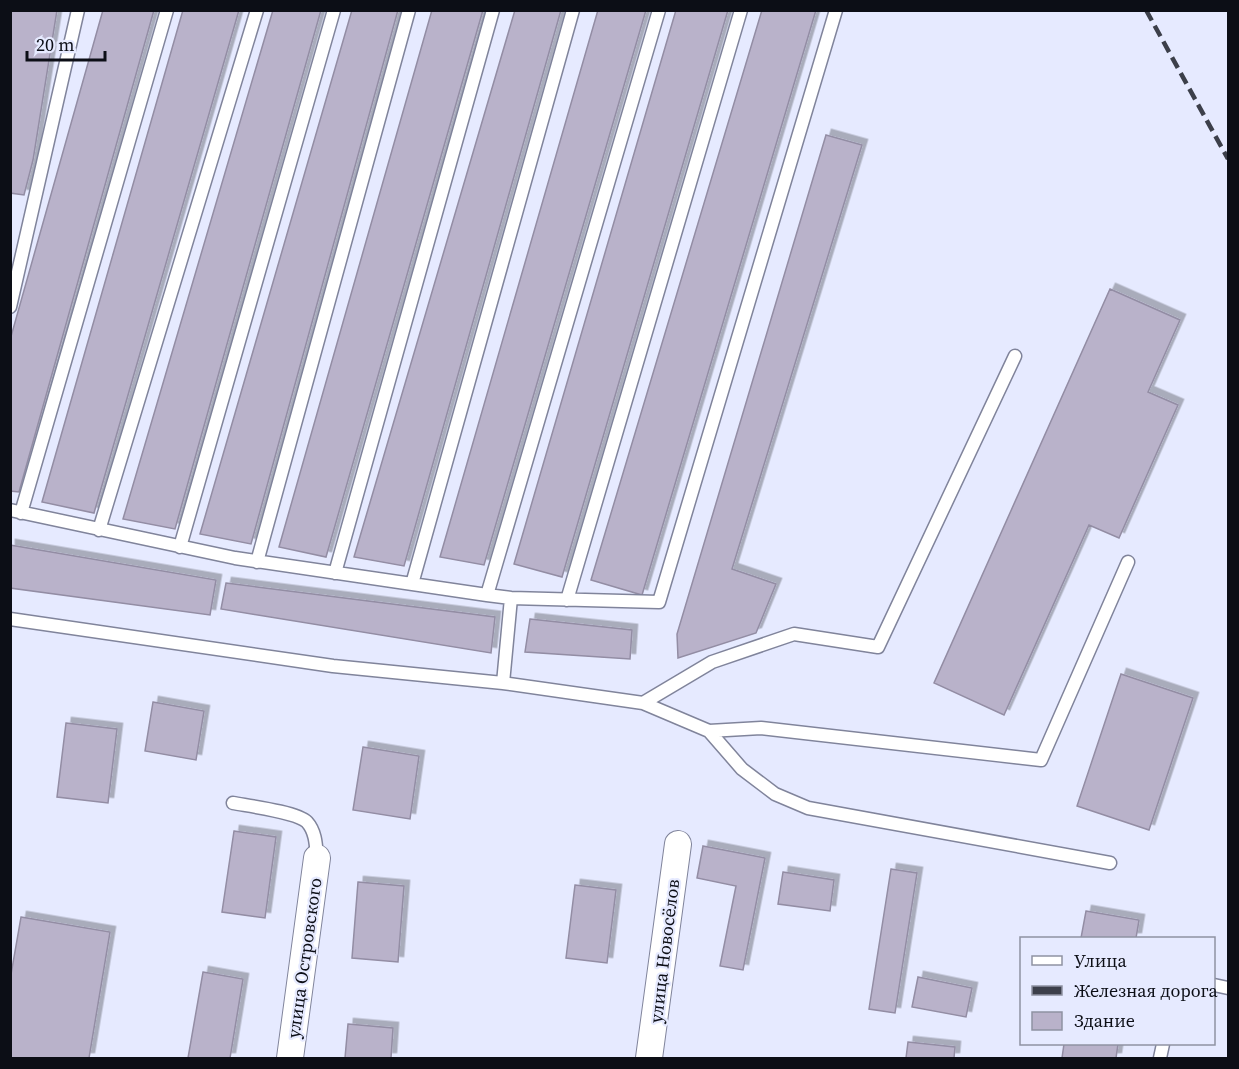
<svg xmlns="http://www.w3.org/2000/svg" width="1239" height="1069" font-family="'Source Serif 4',serif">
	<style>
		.building { fill: #b9b2ca; stroke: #938da4; stroke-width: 1.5; filter: url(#shadow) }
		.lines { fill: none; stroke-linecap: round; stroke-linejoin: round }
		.service-casing { stroke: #80849b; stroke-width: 15 }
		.minor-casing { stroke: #80849b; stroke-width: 28 }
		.service { stroke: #fff; stroke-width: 12 }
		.minor { stroke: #fff; stroke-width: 26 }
		.rail { stroke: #3c3f4a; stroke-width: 4.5; stroke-dasharray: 12 6; stroke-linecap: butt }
		.labels { text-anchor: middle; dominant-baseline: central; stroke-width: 4.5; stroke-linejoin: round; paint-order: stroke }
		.street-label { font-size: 18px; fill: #0c0e16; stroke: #e6eaff }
	</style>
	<defs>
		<filter id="shadow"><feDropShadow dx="5.5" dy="-5.5" stdDeviation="0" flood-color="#0004"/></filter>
	</defs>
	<rect width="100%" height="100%" fill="#e6eaff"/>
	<path class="building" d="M10,10H57L33,160L24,195L10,193Z
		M103,10H154L19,492L10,491V340Z
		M183,10H239L94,513L42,502Z
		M273,10H321L175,529L123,519Z
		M352,10H398L251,544L200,534Z
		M432,10H483L326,557L279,547Z
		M515,10H561L404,566L354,557Z
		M598,10H646L484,565L440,557Z
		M676,10H728L562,577L514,564Z
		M762,10H816L642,595L591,580Z
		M826,135L862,145L732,569L776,584L756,633L678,658L677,634Z
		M1110,289L1180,320L1148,392L1178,405L1119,538L1089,525L1004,715L934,683Z
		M10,545L216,580L210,615L10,588Z
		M226,583L495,617L491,653L221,609Z
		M530,619L632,630L630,659L525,652Z
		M1121,674L1193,698L1149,830L1077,806Z
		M153,702L204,711L196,760L145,751Z
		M66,723L117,729L108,803L57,797Z
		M363,747L419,756L410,819L353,810Z
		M234,831L276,837L265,918L222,912Z
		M703,846L765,858L743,970L720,966L736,886L697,878Z
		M891,869L917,873L895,1013L869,1009Z
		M783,872L834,880L830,911L778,904Z
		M358,882L404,886L398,962L352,958Z
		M575,885L616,890L607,963L566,958Z
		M1086,911L1139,920L1136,938H1081Z
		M21,917L110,932L89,1058H10V980Z
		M203,972L243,979L230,1058H188Z
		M918,977L972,988L966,1017L912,1007Z
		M348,1024L393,1028L391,1058H345Z
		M908,1042L955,1047L954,1058H906Z
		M1064,1044H1118L1116,1058H1062Z"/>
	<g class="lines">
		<defs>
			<path id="service" d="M10,307L78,10
				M10,510L235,558L487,595L511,598L659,602L836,10
				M21,513L167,10
				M99,530L257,10
				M180,547L334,10
				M257,562L409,10
				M335,573L493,10
				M412,584L573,10
				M487,595L659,10
				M567,600L741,10
				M10,619L333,666L503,683L511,598
				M503,683L643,703L709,731L742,769L775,794L808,808L1110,863
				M643,703L712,662L794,634L878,647L1015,356
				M709,731L761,728L1041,760L1128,562
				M233,803C249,806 297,812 307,822C316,832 316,846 317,858
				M1214,985L1228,988
				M1160,1058L1163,1044"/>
			<path id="minor" d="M290,1058L317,858
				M649,1058L678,844"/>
		</defs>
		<use href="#service" class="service-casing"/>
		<use href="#minor" class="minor-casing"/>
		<use href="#service" class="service"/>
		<use href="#minor" class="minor"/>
		<path class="rail" d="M1146,10L1228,159"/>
	</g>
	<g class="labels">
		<g class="street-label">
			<text transform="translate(664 951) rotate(-83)">улица Новосёлов</text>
			<text transform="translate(304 958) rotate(-82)">улица Островского</text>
		</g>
	</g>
	<rect width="1239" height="1069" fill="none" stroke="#0c0e16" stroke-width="24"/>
	<rect x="1020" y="937" width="195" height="108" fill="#e6eaff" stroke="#8f92a2" stroke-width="1.5"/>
	<rect x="1032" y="956" width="30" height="9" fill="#ffffff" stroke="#8f92a2" stroke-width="1.5"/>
	<text x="1074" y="967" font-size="18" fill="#0c0e16">Улица</text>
	<rect x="1032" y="986" width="30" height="9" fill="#3c3f4a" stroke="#8f92a2" stroke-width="1.5"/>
	<text x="1074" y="997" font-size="18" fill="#0c0e16">Железная дорога</text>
	<rect x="1032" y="1012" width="30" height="18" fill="#b9b2ca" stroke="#8f92a2" stroke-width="1.5"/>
	<text x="1074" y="1027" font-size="18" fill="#0c0e16">Здание</text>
	<path d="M27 51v9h78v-9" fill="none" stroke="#0c0e16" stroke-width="3"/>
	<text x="36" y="51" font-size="18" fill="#0c0e16" stroke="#e6eaff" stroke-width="4.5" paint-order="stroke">20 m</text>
</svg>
